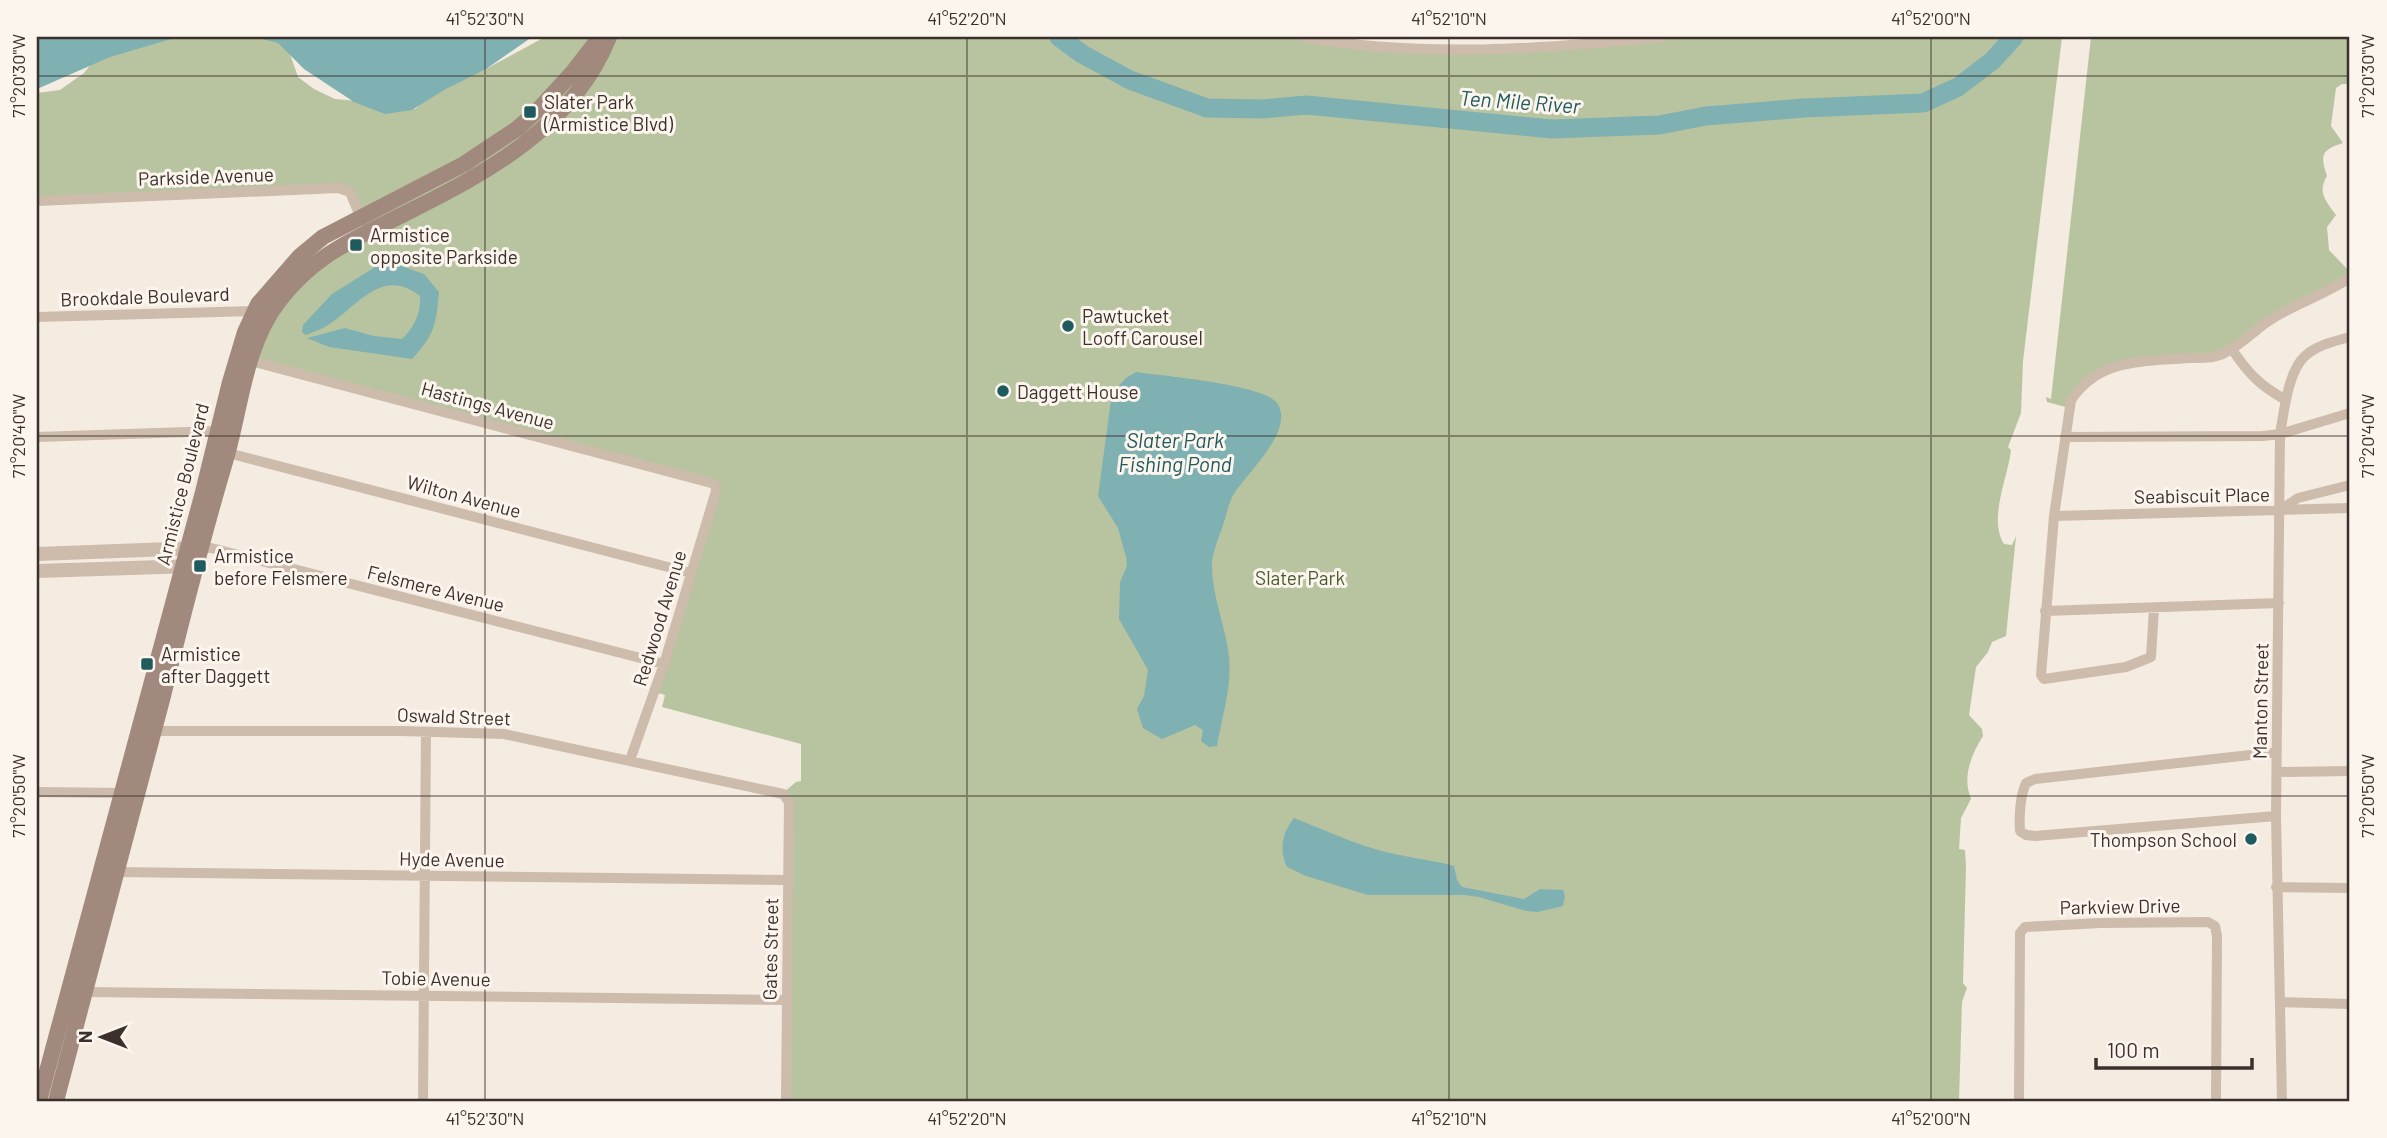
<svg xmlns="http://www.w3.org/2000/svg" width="2387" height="1138" font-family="Barlow,sans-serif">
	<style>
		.green { fill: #b8c4a0 }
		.water { fill: #7fb0b2 }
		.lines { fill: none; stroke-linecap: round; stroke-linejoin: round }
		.river { stroke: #7fb0b2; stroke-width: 19 }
		.minor { stroke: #cdbbac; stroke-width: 10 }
		.tertiary { stroke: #cdbbac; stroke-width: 14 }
		.secondary { stroke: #a18a7d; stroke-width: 16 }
		.ticks { fill: none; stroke: #3b302b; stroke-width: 2; stroke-opacity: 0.45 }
		.poi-dot { fill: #1f5a5e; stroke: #fbf5ee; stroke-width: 2.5 }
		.labels { text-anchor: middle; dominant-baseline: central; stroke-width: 6; stroke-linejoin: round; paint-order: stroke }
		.poi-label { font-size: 19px; fill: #3b302b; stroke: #fbf5ee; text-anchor: start }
		.street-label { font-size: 19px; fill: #3b302b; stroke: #fbf5ee }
		.park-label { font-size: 19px; fill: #4a5a2e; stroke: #fbf5ee }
		.water-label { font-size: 21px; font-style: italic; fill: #1f5a5e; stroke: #fbf5ee }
		.neatline { fill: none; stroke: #3b302b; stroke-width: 2.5 }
		.ticks-label { font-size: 18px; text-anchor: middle; fill: #3b302b }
	</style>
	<rect width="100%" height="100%" fill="#f4ebe1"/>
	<path class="green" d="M100,37H284L298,77L314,89L335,99L358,101L381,111L415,109L446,83L482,71L545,37H1303L1415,49L1664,37H2062L2023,361L2021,413L2008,447L2011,450C2008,478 1988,518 2004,544L2012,545L2016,536L2006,636L1992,642L1988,652L1976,667L1969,715L1982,729L1983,736C1971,755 1962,777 1971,799L1961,818L1959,849L1965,850L1966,867L1963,983L1967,988L1962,1002L1959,1101H789L784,792L796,782L801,781V744L662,707L665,695L654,692L718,484L257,360L267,328L309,276L364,239L361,214L345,190L37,201V93L60,90L84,73L92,63Z
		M2091,37H2350V84H2342L2336,88L2331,126L2343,143C2321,150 2320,155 2327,176C2317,192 2326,201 2336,215L2327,227L2329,250L2350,272V277L2310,300L2231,351L2113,366L2081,390L2073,409L2047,402L2046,397L2051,399Z"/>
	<path class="water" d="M37,37H178L110,57L37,89Z
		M255,37H532L486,69L444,90L412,110L385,114L354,102L304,69L278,43Z
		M399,265L424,274L439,292C436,325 435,334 412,359L329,347L307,338L345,328L374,336L402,339C414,328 421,313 420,296C379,264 355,312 321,329C316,331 311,333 306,335L302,332L303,325L332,294L375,267Z
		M1136,372C1163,376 1260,384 1276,402C1297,427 1249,471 1235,492C1229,501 1227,513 1224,522C1220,535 1213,550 1212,563C1211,595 1226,626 1229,657C1232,688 1222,716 1217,746L1209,747L1201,741L1203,730L1195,725L1162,739L1143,728L1137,709L1144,696L1148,670L1119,619L1120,582L1127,566L1126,557L1118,528L1098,496L1112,393L1126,378Z
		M1294,818C1320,828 1347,841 1375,849C1401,857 1428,859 1454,866L1457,880L1462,887L1524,899L1540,889L1563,890L1565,896L1563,906L1538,912L1526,911L1479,897L1464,895H1368L1306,876L1287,867C1279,850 1282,833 1294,818Z"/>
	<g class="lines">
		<path class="river" d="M1059,37L1082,54L1130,80L1207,108L1262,109L1306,105L1552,129L1659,125L1706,116L1804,108L1923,103L1958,87L1992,61L2014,37"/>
		<path class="minor" d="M1303,37C1422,58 1543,49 1663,37
			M37,201L338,188L350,192L360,216
			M37,317L254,311
			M2231,348C2248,373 2260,386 2286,400
			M251,361L711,483L716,486V491L664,664L630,760
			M37,437L218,431
			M2065,437L2263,436L2280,434L2350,413
			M228,453L691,573
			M2282,509L2298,498L2350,485
			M2054,516L2350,508
			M199,548H211L664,664
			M2154,608L2151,657L2126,667L2044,679L2041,675L2054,516L2071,400C2100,358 2142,362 2188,358C2198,358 2211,359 2220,355C2240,347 2255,329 2273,318C2298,303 2325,294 2350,278
			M2045,611L2279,603
			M153,731H400L504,734L783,794L789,802L786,1101
			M2277,772L2350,771
			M37,792L127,793
			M2276,816L2035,836L2026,835L2020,831C2019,817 2020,796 2026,783L2035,779L2277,752
			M116,872L788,880
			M2276,887L2350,888
			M85,992L786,1000
			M2280,1002L2350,1004
			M423,1101L426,732
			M2019,1101L2020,933L2025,927L2100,923L2208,922L2215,926L2217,936L2216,1101
			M2282,1101L2276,816L2280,434C2284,412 2288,371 2305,356C2317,345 2335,341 2350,337"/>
		<path class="tertiary" d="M37,554L198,548
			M37,571L193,566"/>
		<path class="secondary" d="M39,1101L203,492L230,382L245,332L258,304L299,257L323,237L464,164L518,128L539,109L573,72L600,37
			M56,1101C92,966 128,831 163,696C182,618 202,540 225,462C241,409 244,346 279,301C316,253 357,238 408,212C489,172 574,125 609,37"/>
	</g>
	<path class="ticks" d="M485,37V1101M967,37V1101M1449,37V1101M1931,37V1101M37,76H2350M37,436H2350M37,796H2350"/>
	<g class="poi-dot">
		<rect x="523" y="105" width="14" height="14" rx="3.5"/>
		<rect x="349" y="238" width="14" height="14" rx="3.5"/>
		<circle cx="1068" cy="326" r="7"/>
		<circle cx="1003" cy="391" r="7"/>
		<rect x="193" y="559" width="14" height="14" rx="3.5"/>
		<rect x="140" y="657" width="14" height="14" rx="3.5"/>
		<circle cx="2251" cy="839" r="7"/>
	</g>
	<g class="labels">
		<g class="poi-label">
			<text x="544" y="101">Slater Park<tspan x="544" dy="22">(Armistice Blvd)</tspan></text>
			<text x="370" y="234">Armistice<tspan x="370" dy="22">opposite Parkside</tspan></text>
			<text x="1082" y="315">Pawtucket<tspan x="1082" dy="22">Looff Carousel</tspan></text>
			<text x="1017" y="391">Daggett House</text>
			<text x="214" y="555">Armistice<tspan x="214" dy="22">before Felsmere</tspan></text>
			<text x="161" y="653">Armistice<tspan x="161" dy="22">after Daggett</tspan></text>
			<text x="2237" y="839" text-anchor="end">Thompson School</text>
		</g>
		<g class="street-label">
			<text transform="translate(206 176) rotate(-2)">Parkside Avenue</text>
			<text transform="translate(145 296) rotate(-2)">Brookdale Boulevard</text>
			<text transform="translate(488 405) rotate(15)">Hastings Avenue</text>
			<text transform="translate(182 484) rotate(-76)">Armistice Boulevard</text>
			<text transform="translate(2202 495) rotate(-1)">Seabiscuit Place</text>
			<text transform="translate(464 496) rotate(15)">Wilton Avenue</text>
			<text transform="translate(436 588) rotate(14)">Felsmere Avenue</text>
			<text transform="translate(659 618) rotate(-73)">Redwood Avenue</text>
			<text transform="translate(2260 701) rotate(-89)">Manton Street</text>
			<text transform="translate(454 716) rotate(2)">Oswald Street</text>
			<text transform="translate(452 859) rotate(1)">Hyde Avenue</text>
			<text transform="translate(2120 906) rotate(-1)">Parkview Drive</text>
			<text transform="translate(770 949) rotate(-89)">Gates Street</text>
			<text transform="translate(436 978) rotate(1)">Tobie Avenue</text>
		</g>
		<g class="park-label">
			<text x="1300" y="577">Slater Park</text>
		</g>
		<g class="water-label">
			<text transform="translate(1520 101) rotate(4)">Ten Mile River</text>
			<text x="1175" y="439">Slater Park<tspan x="1175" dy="24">Fishing Pond</tspan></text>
		</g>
	</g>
	<rect width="2387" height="1138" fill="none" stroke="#fbf5ee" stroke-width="77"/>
	<g transform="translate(102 1037) rotate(270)" stroke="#fbf5ee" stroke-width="5" paint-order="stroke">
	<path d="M0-5L12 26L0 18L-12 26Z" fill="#3b302b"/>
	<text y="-10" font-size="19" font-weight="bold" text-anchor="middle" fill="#3b302b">N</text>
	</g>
	<path d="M2096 1058v10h156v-10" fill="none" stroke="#3b302b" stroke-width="3.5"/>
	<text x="2107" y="1058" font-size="21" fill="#3b302b" stroke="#fbf5ee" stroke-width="5" paint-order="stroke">100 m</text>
	<rect x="38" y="38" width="2310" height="1062" class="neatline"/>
	<g class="ticks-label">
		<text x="485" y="25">41°52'30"N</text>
		<text x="967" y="25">41°52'20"N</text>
		<text x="1449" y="25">41°52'10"N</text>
		<text x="1931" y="25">41°52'00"N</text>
		<text transform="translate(2368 76) rotate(-90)" y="6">71°20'30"W</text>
		<text transform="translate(19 76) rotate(-90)" y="6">71°20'30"W</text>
		<text transform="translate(2368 436) rotate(-90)" y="6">71°20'40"W</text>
		<text transform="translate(19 436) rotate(-90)" y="6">71°20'40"W</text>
		<text transform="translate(2368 796) rotate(-90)" y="6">71°20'50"W</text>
		<text transform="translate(19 796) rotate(-90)" y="6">71°20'50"W</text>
		<text x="485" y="1125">41°52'30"N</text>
		<text x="967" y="1125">41°52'20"N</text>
		<text x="1449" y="1125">41°52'10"N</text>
		<text x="1931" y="1125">41°52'00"N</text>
	</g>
</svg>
